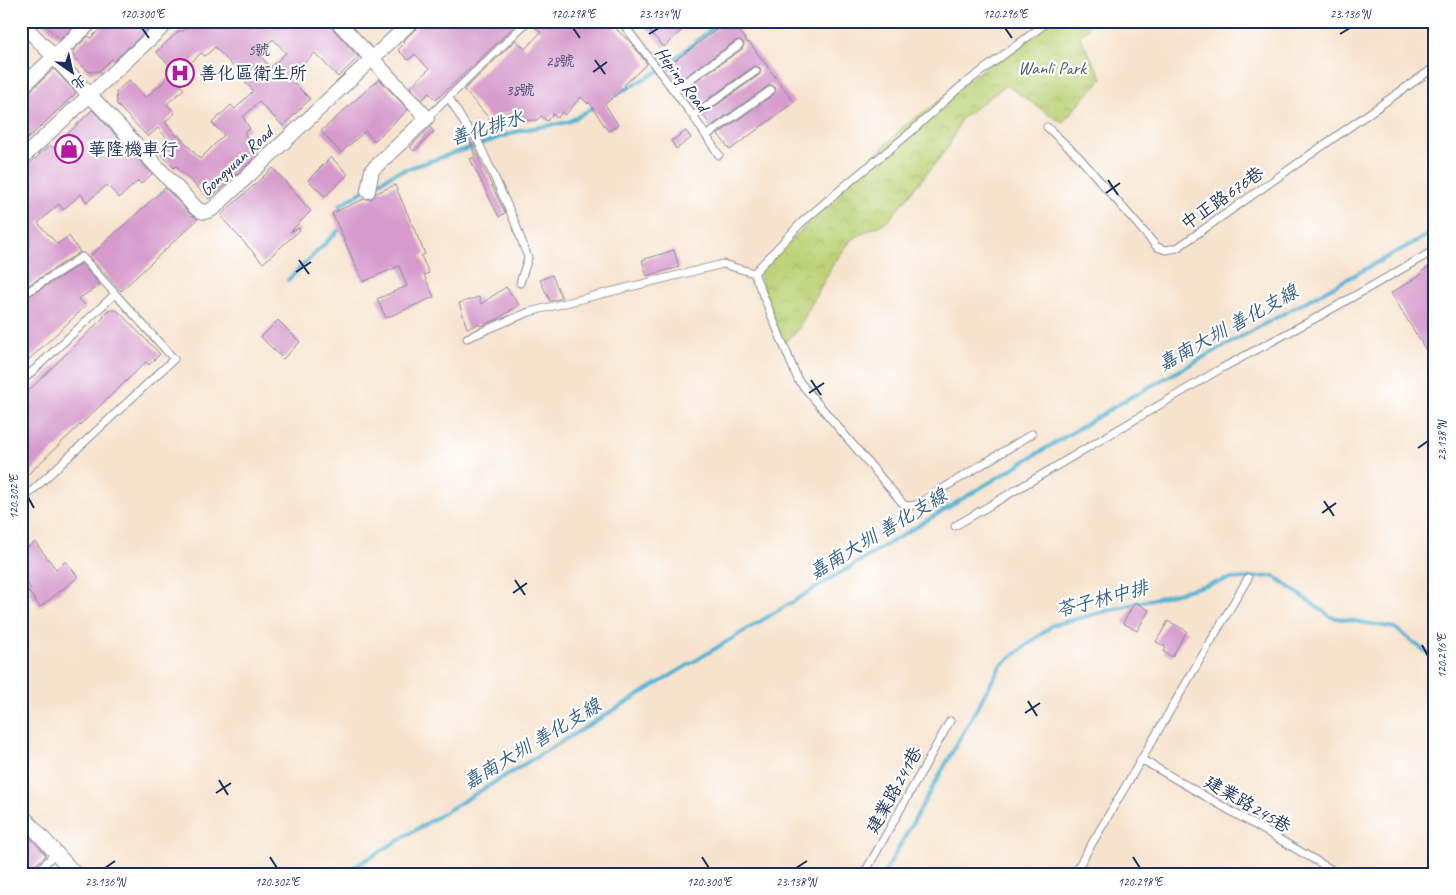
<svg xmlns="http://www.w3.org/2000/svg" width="1456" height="895" font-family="Caveat,'LXGW WenKai TC',sans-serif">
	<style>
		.park { fill: url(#park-crowns); stroke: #6c806a }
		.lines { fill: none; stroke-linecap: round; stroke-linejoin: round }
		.stream { stroke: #54b3d3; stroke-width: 4 }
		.building { fill: #d69bcc; fill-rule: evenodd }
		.service-casing { stroke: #898996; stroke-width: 9 }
		.minor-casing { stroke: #898996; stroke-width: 16 }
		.service { stroke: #fff; stroke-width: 7 }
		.minor { stroke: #fff; stroke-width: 14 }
		.ticks { fill: none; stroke: #1b2f5e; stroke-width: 2 }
		.labels { text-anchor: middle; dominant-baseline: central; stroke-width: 4.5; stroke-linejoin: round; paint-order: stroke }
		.number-label { font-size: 15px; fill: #4a4a7a }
		.park-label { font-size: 18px; fill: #4b6065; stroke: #fff }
		.poi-label { font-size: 18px; fill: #1b2f5e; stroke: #fff; text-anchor: start }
		.street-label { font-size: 18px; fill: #1b2f5e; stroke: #fff }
		.water-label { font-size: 19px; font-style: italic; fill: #2f5d87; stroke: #fff }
		.neatline { fill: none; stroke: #1b2f5e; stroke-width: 2 }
		.ticks-label { font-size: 12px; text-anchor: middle; fill: #1b2f5e }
	</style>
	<defs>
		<pattern id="park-crowns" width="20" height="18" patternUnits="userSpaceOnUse" patternTransform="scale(1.25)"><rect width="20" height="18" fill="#bcd276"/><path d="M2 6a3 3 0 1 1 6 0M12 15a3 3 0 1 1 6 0" fill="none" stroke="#a1b568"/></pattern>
	</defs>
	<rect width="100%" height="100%" fill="#fff"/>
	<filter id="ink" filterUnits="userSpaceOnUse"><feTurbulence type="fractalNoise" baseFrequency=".02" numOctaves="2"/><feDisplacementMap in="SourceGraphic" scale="10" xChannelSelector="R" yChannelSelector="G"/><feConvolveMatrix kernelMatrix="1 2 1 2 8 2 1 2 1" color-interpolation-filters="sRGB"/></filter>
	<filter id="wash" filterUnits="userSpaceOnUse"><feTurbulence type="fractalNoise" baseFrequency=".0096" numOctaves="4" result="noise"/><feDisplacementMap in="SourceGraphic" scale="20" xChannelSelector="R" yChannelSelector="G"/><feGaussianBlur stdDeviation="1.12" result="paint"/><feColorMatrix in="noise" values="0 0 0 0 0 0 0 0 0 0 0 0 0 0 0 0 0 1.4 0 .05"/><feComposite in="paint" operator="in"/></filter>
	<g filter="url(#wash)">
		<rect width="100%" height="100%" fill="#f7e3cd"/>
		<path class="park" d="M1043,21H1094L1080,37L1102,78L1062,123L1006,85L961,119L949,146L888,221L852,239L832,266L797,331L781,346L759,273L901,129L1021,41Z"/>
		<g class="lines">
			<path class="stream" d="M615,95L659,71L722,21
				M373,186L395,173L522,130L568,122L596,106
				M340,214V205L365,190
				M288,280L341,228
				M343,874L1129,398L1435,231
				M884,874L1001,665L1053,625L1230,579L1274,576L1331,617L1395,628L1435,659"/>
		</g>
		<g id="blocks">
			<path class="building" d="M41,21H70L75,25L62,38L56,36Z
				M111,21H156L114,61L112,59L99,71L89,72L73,56V51L88,36L91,38L105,24L106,26Z
				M194,21H328L331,27L359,57L338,77L315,53L288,77L310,99L283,126L259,102L243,117L250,129L244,132L256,157L209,199L176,166L174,168L159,152L171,142L158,128L148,137L117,105L116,92L129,80L146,98L171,75L184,89L167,104L175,113L165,122L177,136L178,135L200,159L224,135L212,123L231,105L235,109L253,91L244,81L246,80L215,47L205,56L201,53L179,74L156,52L180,30L182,32ZM273,39L286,53L271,67L258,54Z
				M421,21H520L436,100L429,93L423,99L420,98L410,87L429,69L415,54L408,60L398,50L405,43L403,41L418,27Z
				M533,21H608L633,45L647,64L624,85L626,87L605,104L618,125L608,131L589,102L588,104L581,97L565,115L562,112L557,118L553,114L547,121L541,116L537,120L522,121L511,111L490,119L464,90L516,40L525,49L541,32L532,25Z
				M640,21H691L664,47Z
				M728,21H732L748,43L749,42L794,102L730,150L718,134L774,94L776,90L775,87L771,85L768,86L711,126L703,115L759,75L761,71L760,68L756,66L753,67L697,107L684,89L742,49L744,45L743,42L739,40L736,41L677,82L666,67Z
				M54,69L75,92V94L21,145V97L27,94Z
				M379,79L408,110L374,141L365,131L341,153L321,131Z
				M92,110L152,174L141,184L138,181L119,198L107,185L87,202L81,194L63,210L59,204L38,223L57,244L69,236L80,252L21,290V172L50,145L53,148Z
				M430,127L434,132L414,151L410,147Z
				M686,131L691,138L676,149L671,141Z
				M469,138L505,213L499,217L470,159L475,157Z
				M331,157L348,174L325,197L308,180Z
				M273,168L311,211L290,232L299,228L300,230L263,263L220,216Z
				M395,185L425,254L421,256L429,273L424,275L434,297L386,318L377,299L407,286L399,266L363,282L332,213L364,199H371L376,193Z
				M165,188L190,214L198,219L121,291L89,257Z
				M674,250L679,267L647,276L642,260Z
				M1435,263V365L1391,293L1422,274L1421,272Z
				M81,264L100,285L78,299L86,306L21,367V301Z
				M552,275L562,298L550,301L540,280Z
				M506,287L519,305L498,319L480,326L479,324L467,328L459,303L479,297L481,304Z
				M108,310H117L160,354L149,365L146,362L21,481V398L104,317L103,315Z
				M278,320L300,342L283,359L261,337Z
				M21,538L28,547L35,542L56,569L66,561L78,577L40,607L28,591L31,589L21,577Z
				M1135,602L1149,610L1137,631L1123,623Z
				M1168,621L1187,631L1172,657L1164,652L1166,647L1156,642Z
				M21,827L46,855L30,870L29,874H24L21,871Z"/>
		</g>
	</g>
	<g filter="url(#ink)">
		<use href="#blocks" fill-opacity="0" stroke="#898996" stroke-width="1"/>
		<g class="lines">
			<defs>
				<path id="service" d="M621,21L693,116L719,155
					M674,90L739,45
					M449,98L466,126L477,139L514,220L528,258L520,283
					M693,116L756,71
					M427,118L528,21
					M1047,127L1079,157L1157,247L1166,250L1177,248L1435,67
					M706,136L771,90
					M21,296L82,257L174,359L21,501
					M467,338L529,312L723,264L754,273
					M21,382L115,294
					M1032,434L916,505L905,506L798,380L754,273L801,223L853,179L911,132L959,88L1049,21
					M955,526L1222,368L1314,319L1435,250
					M1141,759L1339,874
					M34,874L56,853
					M864,874L950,721
					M1074,874L1248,578"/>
				<path id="minor" d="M337,21L427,118L372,170L368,191
					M21,22L196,208C202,213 208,213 215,207L412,21
					M21,88L92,21
					M21,159L169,21
					M21,814L75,874"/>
			</defs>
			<use href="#service" class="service-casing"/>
			<use href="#minor" class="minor-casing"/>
			<use href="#service" class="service"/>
			<use href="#minor" class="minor"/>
		</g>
	</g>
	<path class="ticks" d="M142,28L149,38M573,28L580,38M1005,28L1012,38M649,34L659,28M1340,34L1350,28M595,60L605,74M593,72L607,62M1108,180L1118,195M1106,193L1120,183M299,260L309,274M296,272L311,262M811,380L821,395M809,393L824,383M1418,448L1428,441M28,497L34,508M1324,501L1334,516M1322,513L1336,503M515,580L525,595M513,593L527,583M1422,645L1428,656M1028,701L1037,716M1025,713L1040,703M219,780L228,795M216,793L231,783M270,857L277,868M702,857L709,868M1133,857L1140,868M105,868L115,861M796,868L807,861"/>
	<defs>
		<symbol id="hospital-ring" viewBox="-11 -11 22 22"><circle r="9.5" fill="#fff" stroke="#b5179e" stroke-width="1.5"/><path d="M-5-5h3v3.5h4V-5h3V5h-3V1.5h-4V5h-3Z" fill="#b5179e"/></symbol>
		<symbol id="shop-ring" viewBox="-11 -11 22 22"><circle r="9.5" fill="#fff" stroke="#b5179e" stroke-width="1.5"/><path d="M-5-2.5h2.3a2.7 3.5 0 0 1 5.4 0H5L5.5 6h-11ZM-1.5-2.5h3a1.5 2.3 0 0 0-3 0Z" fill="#b5179e"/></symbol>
	</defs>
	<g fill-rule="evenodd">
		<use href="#hospital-ring" x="164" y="57" width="32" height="32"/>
		<use href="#shop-ring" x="53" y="133" width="32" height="32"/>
	</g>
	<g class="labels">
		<g class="number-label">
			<text x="259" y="50">5號</text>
			<text x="560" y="61">28號</text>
			<text x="520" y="90">38號</text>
		</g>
		<g class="park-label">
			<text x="1052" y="68">Wanli Park</text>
		</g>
		<g class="poi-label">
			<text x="199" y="73">善化區衛生所</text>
			<text x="88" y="149">華隆機車行</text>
		</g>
		<g class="street-label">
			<text transform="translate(682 79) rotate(53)">Heping Road</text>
			<text transform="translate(236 161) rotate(-43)">Gongyuan Road</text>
			<text transform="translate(1222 198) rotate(-35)">中正路676巷</text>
			<text transform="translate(894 790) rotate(-61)">建業路241巷</text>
			<text transform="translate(1248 804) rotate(30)">建業路245巷</text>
		</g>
		<g class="water-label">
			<text transform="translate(487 128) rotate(-17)">善化排水</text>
			<text transform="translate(1228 328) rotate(-29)">嘉南大圳 善化支線</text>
			<text transform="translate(878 534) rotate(-31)">嘉南大圳 善化支線</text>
			<text transform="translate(1102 599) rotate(-15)">苓子林中排</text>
			<text transform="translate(532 744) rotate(-31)">嘉南大圳 善化支線</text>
		</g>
	</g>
	<rect width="1456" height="895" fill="none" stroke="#fff" stroke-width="55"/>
	<g transform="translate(72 72) rotate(146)" stroke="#ffffff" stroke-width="4" paint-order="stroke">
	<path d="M0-4L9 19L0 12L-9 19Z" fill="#1b2f5e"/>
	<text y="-8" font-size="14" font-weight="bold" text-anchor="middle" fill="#1b2f5e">北</text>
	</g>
	<rect x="28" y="28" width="1400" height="840" class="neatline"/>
	<g class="ticks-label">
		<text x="142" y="18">120.300°E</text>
		<text x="573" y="18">120.298°E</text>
		<text x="659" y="18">23.134°N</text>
		<text x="1005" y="18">120.296°E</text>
		<text x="1350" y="18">23.136°N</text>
		<text transform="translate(1442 441) rotate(-90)" y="4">23.138°N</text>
		<text transform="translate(14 497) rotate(-90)" y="4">120.302°E</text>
		<text transform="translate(1442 656) rotate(-90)" y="4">120.296°E</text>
		<text x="105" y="886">23.136°N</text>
		<text x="277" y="886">120.302°E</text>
		<text x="709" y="886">120.300°E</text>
		<text x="796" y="886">23.138°N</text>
		<text x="1140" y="886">120.298°E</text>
	</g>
</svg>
